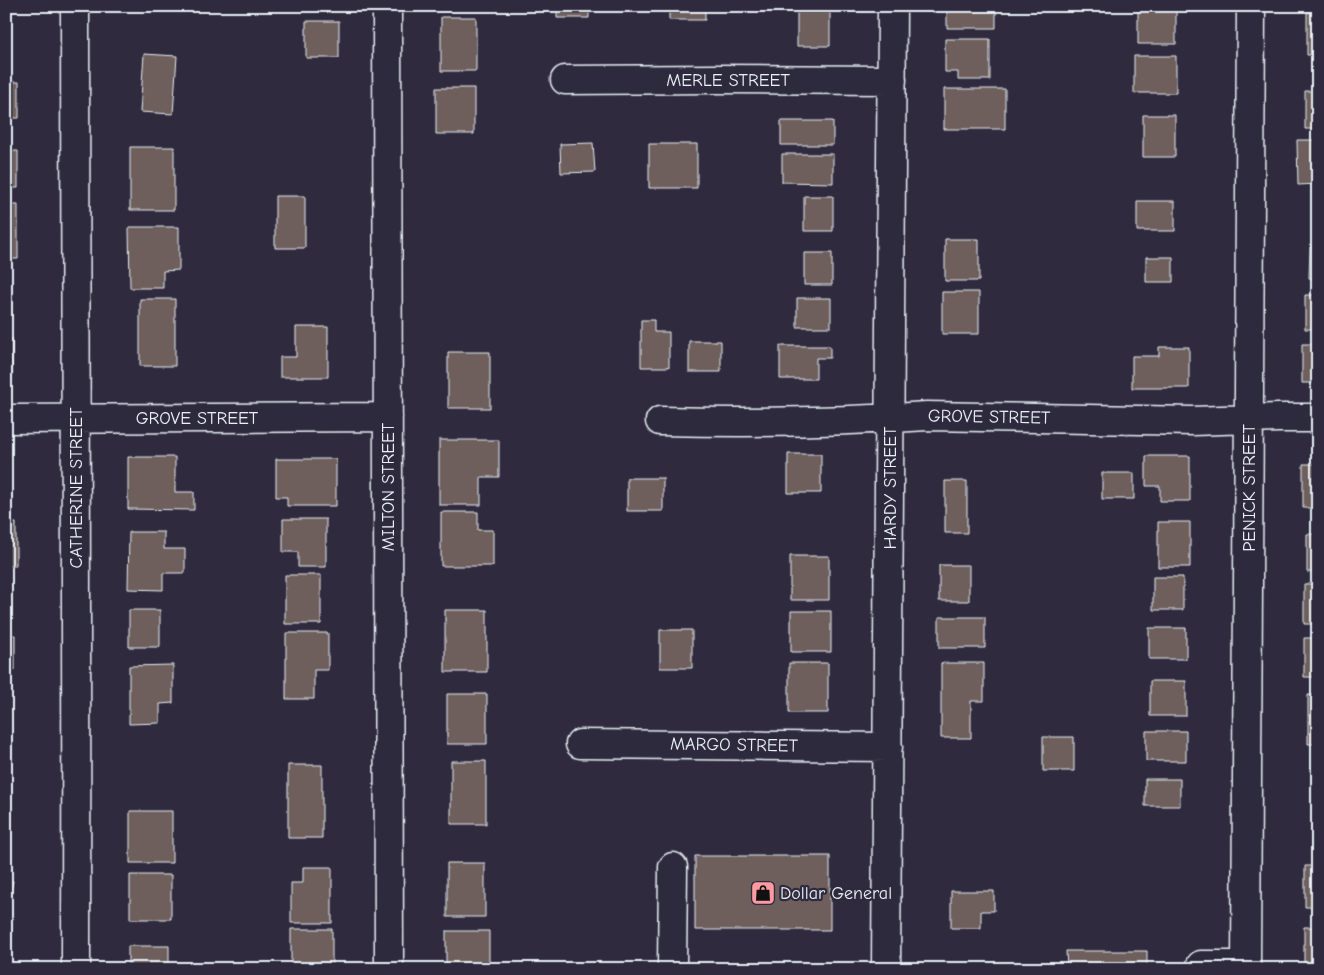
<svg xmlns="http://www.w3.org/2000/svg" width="1324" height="975" font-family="'Comic Neue',sans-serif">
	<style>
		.building { fill: #6e5f5b; stroke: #e8f1f8 }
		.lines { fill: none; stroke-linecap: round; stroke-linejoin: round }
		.minor-casing { stroke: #e8f1f8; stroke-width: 31 }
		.minor { stroke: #2f2a3d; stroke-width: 28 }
		.labels { text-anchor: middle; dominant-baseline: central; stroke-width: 4.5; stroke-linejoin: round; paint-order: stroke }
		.street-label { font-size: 18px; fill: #e8f1f8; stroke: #2f2a3d }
		.poi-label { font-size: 18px; fill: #e8f1f8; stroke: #2f2a3d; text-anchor: start }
	</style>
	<rect width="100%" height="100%" fill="#2f2a3d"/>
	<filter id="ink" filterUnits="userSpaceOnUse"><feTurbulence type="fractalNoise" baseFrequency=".02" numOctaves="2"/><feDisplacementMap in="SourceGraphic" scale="10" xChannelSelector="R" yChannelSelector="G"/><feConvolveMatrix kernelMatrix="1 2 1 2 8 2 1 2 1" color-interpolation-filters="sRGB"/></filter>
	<g filter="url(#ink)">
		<path class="building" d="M440,6H477V8L440,9Z
			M557,6H589V18H557Z
			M669,6H705V20H669Z
			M797,6H830V46H797Z
			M947,6H996V28H947Z
			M1138,8H1176V44H1138Z
			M1307,12H1318V55H1307Z
			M441,17H476V71H441Z
			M306,21H339V58H306Z
			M945,39H990V80H958V72H945Z
			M144,54L177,56L173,114L140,112Z
			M1134,56H1176V93H1134Z
			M6,82H19V118H6Z
			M436,88H474V134H436Z
			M944,89H1005V129H944Z
			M1305,91H1318V129H1305Z
			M1143,115H1175V157H1143Z
			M781,121H833V145H781Z
			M1297,140H1318V184L1298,185Z
			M593,143L595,172L561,173L560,144Z
			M649,144H697V188H649Z
			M130,147H174V210H130Z
			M6,151H18V188H6Z
			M782,154H833V183L782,182Z
			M275,196H305V248H275Z
			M804,196H833V231H804Z
			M1137,201H1175V231H1137Z
			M6,205H18V259H6Z
			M129,227H179V270L163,271V288H130Z
			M945,239H979V281H945Z
			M1310,247H1318V279L1309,278Z
			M804,253H832V285H804Z
			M1146,257H1173V282H1146Z
			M942,292H979V334H942Z
			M1305,295H1318V329H1305Z
			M797,298H831V327H797Z
			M140,299H175V366H140Z
			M641,320H654V332H669V367H641Z
			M296,327H328V377H280V357H296Z
			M6,338H12V381H6Z
			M689,341H721V372H689Z
			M1302,344H1318V383H1302Z
			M780,346H830V358H816V379H780Z
			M1159,347H1189V388H1132V356H1159Z
			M448,352H490V408H448Z
			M439,440H499V477H481V505H439Z
			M788,454H821V493H788Z
			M1146,456H1190V501H1160V486H1146Z
			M128,457H175V492H194V510L128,509Z
			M276,459H336V506H287V497H276Z
			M1303,464H1318V508H1303Z
			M1102,473H1134V499H1102Z
			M627,478H663V511H627Z
			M945,481H967V533H945Z
			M441,512H478V530H493V566H441Z
			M283,519H326V567H298V552H283Z
			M1158,522H1190V567H1158Z
			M6,523H16V566H6Z
			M129,532H164V549H185V573H163V590L128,589Z
			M1307,534H1318V572H1307Z
			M790,556H829V600H790Z
			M939,565H969V601H939Z
			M285,575H321V624H285Z
			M1153,577H1183V610H1153Z
			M1304,584H1318V624H1304Z
			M129,610H160V647H129Z
			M445,610H487V672H445Z
			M791,611H831V652H791Z
			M939,617H985V648H939Z
			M1149,628H1186V659H1149Z
			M660,630H692V668H660Z
			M286,633H328V670H314V699H286Z
			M6,635H15V670H6Z
			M1304,638H1318V677H1304Z
			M789,663H828V713H789Z
			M941,663H984V701H971V738H941Z
			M173,665V703L160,704V723L129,724V666Z
			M1150,681H1186V716H1150Z
			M447,694H487V744H447Z
			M1308,695H1318V744H1308Z
			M1146,731H1186V761H1146Z
			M1043,737H1074V771H1043Z
			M451,761H486V824H451Z
			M288,765H322V838H288Z
			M1145,779H1180V806H1145Z
			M1314,780H1318V822H1314Z
			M130,811H172V863H130Z
			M695,856H830V930H695Z
			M447,863H485V917H447Z
			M1305,866H1318V907H1305Z
			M303,867H332V923H291V883H303Z
			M130,875H171V919H130Z
			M6,880L13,881L6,914Z
			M951,891H994V911H981V928H951Z
			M1304,927H1318V969H1304Z
			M291,929H332V967H291Z
			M446,931H489V968L446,969Z
			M128,946H169V969H128Z
			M1066,951H1147V969H1067Z"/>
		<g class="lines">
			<defs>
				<path id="minor" d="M75,6C75,327 77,648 76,969
					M387,6L389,969
					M565,80L713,79L892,80
					M6,419L388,417
					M660,421C749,423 839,422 927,416L1193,421L1278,418H1318
					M580,744L888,747
					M672,969L673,867
					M886,969L892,6
					M1201,969V965H1246
					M1246,969L1251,6"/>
			</defs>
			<use href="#minor" class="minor-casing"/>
			<use href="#minor" class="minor"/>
		</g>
	</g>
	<defs>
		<symbol id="shop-square" viewBox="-11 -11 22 22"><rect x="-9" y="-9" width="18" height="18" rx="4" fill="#ff9aa2" stroke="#2f2a3d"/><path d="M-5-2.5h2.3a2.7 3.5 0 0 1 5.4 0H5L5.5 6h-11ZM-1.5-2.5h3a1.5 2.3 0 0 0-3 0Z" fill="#111"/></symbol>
	</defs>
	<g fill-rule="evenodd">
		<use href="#shop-square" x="749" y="879" width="28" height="28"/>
	</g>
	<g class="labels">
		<g class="street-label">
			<text x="728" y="80">MERLE STREET</text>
			<text transform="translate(989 417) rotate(1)">GROVE STREET</text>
			<text x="197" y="418">GROVE STREET</text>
			<text transform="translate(388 487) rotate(-90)">MILTON STREET</text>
			<text transform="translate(76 488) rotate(-90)">CATHERINE STREET</text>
			<text transform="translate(890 488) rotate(-90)">HARDY STREET</text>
			<text transform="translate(1249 488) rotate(-90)">PENICK STREET</text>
			<text transform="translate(734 745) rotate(1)">MARGO STREET</text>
		</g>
		<g class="poi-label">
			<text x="780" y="893">Dollar General</text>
		</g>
	</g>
	<rect width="1324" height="975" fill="none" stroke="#2f2a3d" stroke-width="25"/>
	<rect x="12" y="12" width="1299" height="950" fill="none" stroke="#e8f1f8" stroke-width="2" filter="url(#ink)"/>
</svg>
